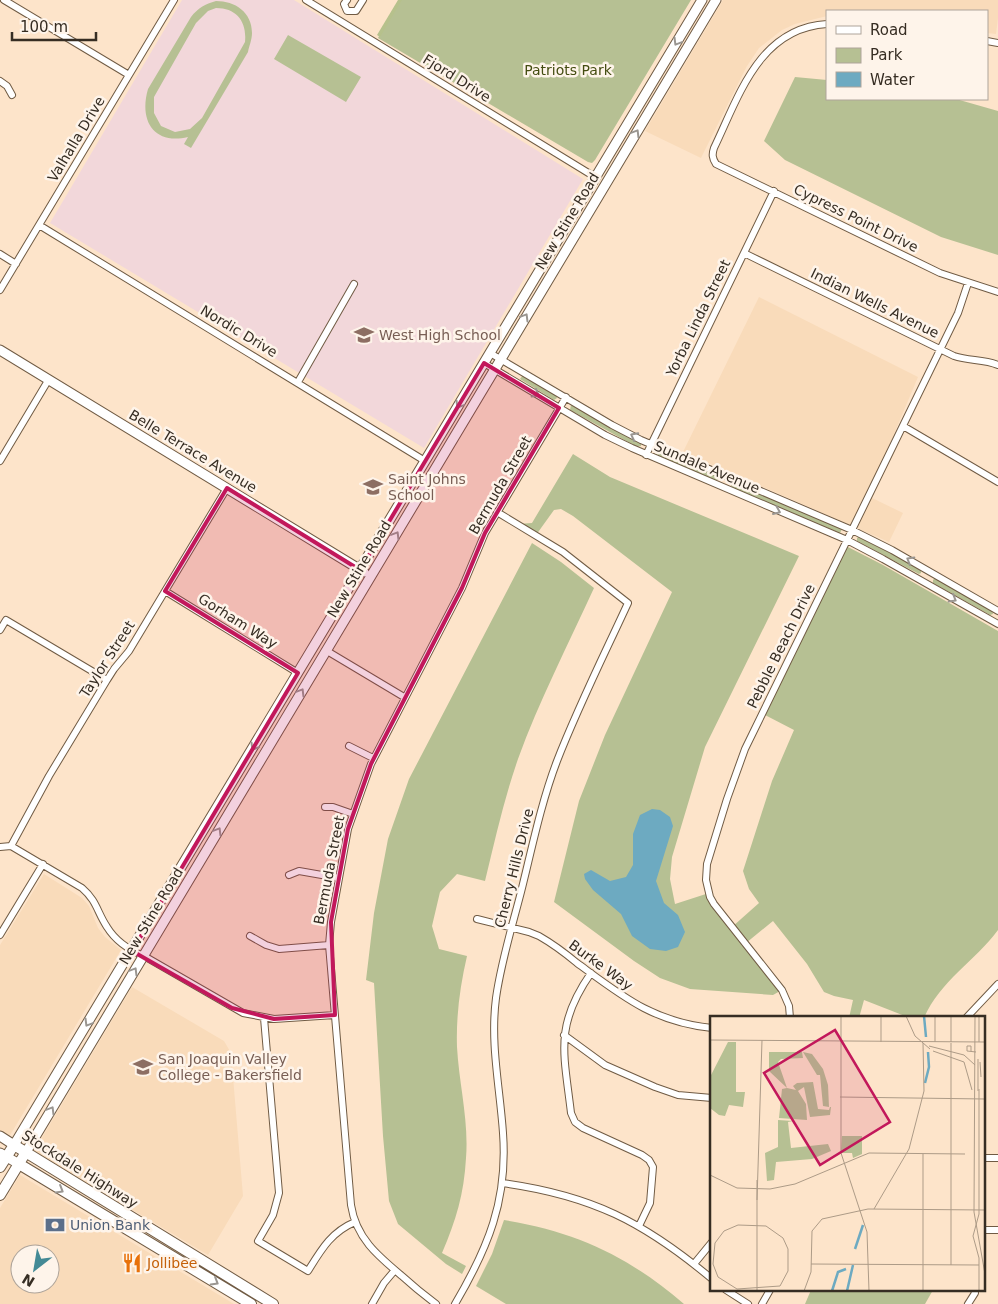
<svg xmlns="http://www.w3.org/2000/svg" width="998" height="1304" font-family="'DejaVu Sans',sans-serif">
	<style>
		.built { fill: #f9dbba; fill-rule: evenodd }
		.education { fill: #f2d7da }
		.green { fill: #b6c093; fill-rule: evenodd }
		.forest { fill: #b6c18c }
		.water { fill: #6daac1 }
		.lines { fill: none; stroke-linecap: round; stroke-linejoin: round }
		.street-casing { stroke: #705b44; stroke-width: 8 }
		.secondary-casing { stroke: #705b44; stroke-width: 11 }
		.primary-casing { stroke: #705b44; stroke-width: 12 }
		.street { stroke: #fff; stroke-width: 6 }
		.secondary { stroke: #fff; stroke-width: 9 }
		.primary { stroke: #fff; stroke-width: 10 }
		.oneway { stroke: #9a9691 }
		.marked { fill: #c2185b; fill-opacity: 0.2; stroke: #c2185b; stroke-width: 4; stroke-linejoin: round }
		.labels { text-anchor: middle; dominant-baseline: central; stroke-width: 5; stroke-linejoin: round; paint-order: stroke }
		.park-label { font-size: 14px; fill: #444d11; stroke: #fef4ea }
		.street-label { font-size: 14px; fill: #362d23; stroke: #fef4ea }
		.education-label { font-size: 14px; fill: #785e54; stroke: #fef4ea; text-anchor: start }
		.service-label { font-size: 14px; fill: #4e5e75; stroke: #fef4ea; text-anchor: start }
		.food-label { font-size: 14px; fill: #c56008; stroke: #fef4ea; text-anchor: start }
		.inset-river { fill: none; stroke: #6daac1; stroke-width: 2.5 }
		.inset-road { fill: none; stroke: #ad9b87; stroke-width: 1 }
		.view { fill: #c2185b; fill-opacity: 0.15; stroke: #c2185b; stroke-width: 2.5 }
		.inset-edge { fill: none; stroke: #362d23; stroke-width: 2.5 }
	</style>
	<rect width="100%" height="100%" fill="#fde4ca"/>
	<path class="built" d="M723,0H998V18L996,34L987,33V11H827V16L795,24L782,30L759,48L747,66L701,158L645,131Z
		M759,297L918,377L868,496L903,513L889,542L683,452Z
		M44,874L82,898L89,906L98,928L105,937L121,950L9,1137L0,1131V945Z
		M132,987L224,1041L231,1053L243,1196L208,1255L34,1151Z
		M20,1175L234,1304H0V1208ZM20,1254H50V1284H20Z"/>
	<path class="education" d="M182,0H294L583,179L424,448L50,223Z"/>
	<path class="green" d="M400,0H691L595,160L592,163L588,162L378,38Z
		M216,1C235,1 252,12 252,33C252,40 249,46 248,52L191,148L184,144L188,137C153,145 139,120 148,89L191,17C198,8 205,4 216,1ZM216,8C237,8 247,22 245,42L202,118L190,129L175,132L161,126L154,113V97L196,23L208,11Z
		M288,35L361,77L346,102L274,59Z
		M795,77L827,80V99H956L998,111V255L941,237L785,160L764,141Z
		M523,375L556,395L557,398L554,400L520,379Z
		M571,405L641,443V446L637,447L570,410Z
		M658,451L718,476L719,479L716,481L656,455L655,453Z
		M573,454L610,477L799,556L705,747L672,857L670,879L675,904L709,893L732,927L759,903L749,889L743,871L772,781L794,730L765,715L846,546L883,565L998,631V930C975,961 940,981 924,1018H910L864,1000L859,1018H849L853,1000L834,996L824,992L807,964L773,921L746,943L782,990L773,995L690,989L660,978L634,961L554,902L579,801L605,735L672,592L573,516L561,509L554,510L536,535L518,524L532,523Z
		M734,483L842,528V529L840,533L732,488L731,485Z
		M860,536L921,570V573L919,574L857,541V538Z
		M532,543L561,562L594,588C568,645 539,701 518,759C504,799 495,840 485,881L457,874L440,892L432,926L439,949L467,956C460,986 456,1016 457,1047C459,1084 469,1121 466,1158C464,1194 456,1220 442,1253L466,1266L462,1274L446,1264L398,1224L389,1201L383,1136L374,983L366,980L374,913L388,839L409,779Z
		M935,578L992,610L993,614L990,615L933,583V580Z
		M504,1220C577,1232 628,1256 684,1304H506L476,1286L492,1254Z
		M811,1290H933L925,1304H805Z"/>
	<path class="forest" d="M398,0H402L380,37L377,35Z"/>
	<path class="water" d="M652,809L660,810L670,817L673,826L656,881L664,903L678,915L685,932L678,947L666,951L650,949L632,936L621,914L593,890L585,879L584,874L591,870L610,881L626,877L633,865V834L640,815Z"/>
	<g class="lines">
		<defs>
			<path id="street" d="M4,0L129,75
				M306,0L595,177
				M347,0L344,4L347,11H356L363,0
				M827,24C759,28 739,96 714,148C712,154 712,158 716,164L940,273L998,292
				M987,41L998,43
				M0,81L7,86L12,95
				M39,225L425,461
				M744,253L954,356C969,361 984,359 998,365
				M0,254L16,264
				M0,290L174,0
				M490,353L612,425L641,440L852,530L892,550L998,611
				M484,363L605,435L632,448L847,540L883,559L998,624
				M298,382L354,284
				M903,426L998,482
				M646,455L774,191
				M0,461L49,379
				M165,591L298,673
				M0,630L6,620L107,680
				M327,651L404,697
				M349,746L373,758
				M325,807H333L353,814
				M11,846L49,776L107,680L114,669L129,651L227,488
				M11,846L82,888C97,901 97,912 107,927C115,940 129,950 144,956L243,1013L274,1019L335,1015
				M0,847L11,846
				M289,875L299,871L339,878
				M477,919L529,932L539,936C553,944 565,953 577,963C622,996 653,1022 712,1028
				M0,935L43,864
				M250,936L266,945L279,949L329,945
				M591,973C554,1026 564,1053 571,1113L575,1122L583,1128L642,1155L649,1160L653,1167L650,1203L639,1226
				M264,1018L279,1193L273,1215L258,1241L308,1271C321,1250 331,1232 355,1222
				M790,1018L789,1006L782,990L714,904L710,897L706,880L707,864L727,799L745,749L958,313L968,283
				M966,1018L998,984
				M564,1035L605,1065L655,1087L678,1095L712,1098
				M984,1158H998
				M502,1183C591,1195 644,1222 712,1279
				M984,1230H998
				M694,1264L712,1242
				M726,1290L748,1304
				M372,1304L384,1283L395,1270
				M436,1304C424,1295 413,1286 402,1276C378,1256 356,1238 351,1205L329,945L331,922L348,829L371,764L462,588L485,533L566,397
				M455,1304C488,1248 508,1200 503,1133C500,1088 490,1044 496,998C501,962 512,927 521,892C532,848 541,803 557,761C578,707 604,655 628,603L563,552L497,512
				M762,1304L770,1290
				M968,1304L975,1293L974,1290"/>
			<path id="secondary" d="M0,350L364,572
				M0,1136L14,1145L702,0
				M26,1152L716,0
				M0,1153L19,1164"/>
			<path id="primary" d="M19,1164L251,1304
				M0,1167L14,1145L273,1304
				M0,1195L26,1152"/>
		</defs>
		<use href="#street" class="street-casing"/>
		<use href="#secondary" class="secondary-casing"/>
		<use href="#primary" class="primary-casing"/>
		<use href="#street" class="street"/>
		<use href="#secondary" class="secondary"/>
		<use href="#primary" class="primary"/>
	</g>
	<defs><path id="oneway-chevron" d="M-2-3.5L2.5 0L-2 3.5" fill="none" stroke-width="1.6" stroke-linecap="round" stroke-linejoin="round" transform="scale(1.25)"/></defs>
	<g class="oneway">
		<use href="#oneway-chevron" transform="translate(677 42) rotate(121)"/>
		<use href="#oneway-chevron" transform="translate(636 133) rotate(-59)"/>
		<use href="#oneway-chevron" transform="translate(525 317) rotate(-59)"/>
		<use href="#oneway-chevron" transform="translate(536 394) rotate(30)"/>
		<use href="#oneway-chevron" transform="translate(459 405) rotate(121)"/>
		<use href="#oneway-chevron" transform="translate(634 436) rotate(-153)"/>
		<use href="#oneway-chevron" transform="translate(777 511) rotate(23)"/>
		<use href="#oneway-chevron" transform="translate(396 535) rotate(-59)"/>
		<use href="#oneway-chevron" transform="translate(910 560) rotate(-150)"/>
		<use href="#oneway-chevron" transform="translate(953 599) rotate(30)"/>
		<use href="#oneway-chevron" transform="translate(301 692) rotate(-59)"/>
		<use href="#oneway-chevron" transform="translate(254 747) rotate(121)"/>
		<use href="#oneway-chevron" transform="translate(218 831) rotate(-59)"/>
		<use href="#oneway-chevron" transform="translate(134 971) rotate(-59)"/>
		<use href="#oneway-chevron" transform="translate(88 1023) rotate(121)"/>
		<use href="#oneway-chevron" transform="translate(51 1110) rotate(-59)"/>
		<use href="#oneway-chevron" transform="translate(60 1190) rotate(31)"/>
		<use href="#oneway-chevron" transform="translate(215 1282) rotate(31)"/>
	</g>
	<path class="marked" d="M484,363L559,408L485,533L462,588L371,764L348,829L331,922L335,1015L274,1019L232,1008L132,951L298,673L165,591L227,488L360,570Z"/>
	<defs>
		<symbol id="school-bare" viewBox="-9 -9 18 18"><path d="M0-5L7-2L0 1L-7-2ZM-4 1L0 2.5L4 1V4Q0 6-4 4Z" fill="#8d6e63" stroke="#fef4ea" stroke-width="2.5" paint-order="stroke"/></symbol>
		<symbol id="bank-bare" viewBox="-9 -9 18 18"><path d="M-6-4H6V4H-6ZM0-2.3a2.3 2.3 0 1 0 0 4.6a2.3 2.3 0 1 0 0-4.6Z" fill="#5c6f8a" stroke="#fef4ea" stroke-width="2.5" paint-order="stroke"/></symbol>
		<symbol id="restaurant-bare" viewBox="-9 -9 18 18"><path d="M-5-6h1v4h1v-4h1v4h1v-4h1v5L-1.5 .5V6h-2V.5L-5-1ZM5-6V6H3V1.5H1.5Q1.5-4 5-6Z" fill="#e8710a" stroke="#fef4ea" stroke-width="2.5" paint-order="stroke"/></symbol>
	</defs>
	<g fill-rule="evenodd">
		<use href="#school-bare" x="350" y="321" width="28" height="28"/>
		<use href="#school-bare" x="359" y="473" width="28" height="28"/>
		<use href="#school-bare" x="129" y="1053" width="28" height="28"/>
		<use href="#bank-bare" x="41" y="1211" width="28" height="28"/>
		<use href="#restaurant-bare" x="118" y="1249" width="28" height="28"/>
	</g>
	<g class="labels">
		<g class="park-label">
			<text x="568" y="70">Patriots Park</text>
		</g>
		<g class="street-label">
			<text transform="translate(457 78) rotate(32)">Fjord Drive</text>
			<text transform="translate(76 139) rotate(-59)">Valhalla Drive</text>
			<text transform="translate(856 218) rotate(26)">Cypress Point Drive</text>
			<text transform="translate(567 221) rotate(-59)">New Stine Road</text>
			<text transform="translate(875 303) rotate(26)">Indian Wells Avenue</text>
			<text transform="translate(698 318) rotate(-64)">Yorba Linda Street</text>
			<text transform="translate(239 331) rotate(31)">Nordic Drive</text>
			<text transform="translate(193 451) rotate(31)">Belle Terrace Avenue</text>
			<text transform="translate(707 467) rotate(23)">Sundale Avenue</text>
			<text transform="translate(500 485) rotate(-60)">Bermuda Street</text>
			<text transform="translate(359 569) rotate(-59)">New Stine Road</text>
			<text transform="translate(238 621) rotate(32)">Gorham Way</text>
			<text transform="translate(781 646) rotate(-64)">Pebble Beach Drive</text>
			<text transform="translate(107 659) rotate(-57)">Taylor Street</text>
			<text transform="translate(514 868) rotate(-76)">Cherry Hills Drive</text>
			<text transform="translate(329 870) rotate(-79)">Bermuda Street</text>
			<text transform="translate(151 916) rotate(-59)">New Stine Road</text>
			<text transform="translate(601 965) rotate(36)">Burke Way</text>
			<text transform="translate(80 1169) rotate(32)">Stockdale Highway</text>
		</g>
		<g class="education-label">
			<text x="379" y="335">West High School</text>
			<text x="388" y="479">Saint Johns<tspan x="388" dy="16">School</tspan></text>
			<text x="158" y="1059">San Joaquin Valley<tspan x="158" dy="16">College - Bakersfield</tspan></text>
		</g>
		<g class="service-label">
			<text x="70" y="1225">Union Bank</text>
		</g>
		<g class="food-label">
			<text x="147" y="1263">Jollibee</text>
		</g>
	</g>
	<g transform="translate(710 1016)">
		<rect width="275" height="275" fill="#fde4ca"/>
		<path d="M18,26H26V76H35L33,91L19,89L15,100L9,99L0,92V61ZM59,36H92L93,42L71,43L68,46L77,72L86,74L83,70L87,67L103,66L108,93L119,94L120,91H121L120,99L100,101L94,71L88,75L96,88L97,104L69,102L72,73L77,72L59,55ZM93,36L102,38L113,53L118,69L119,91L113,90L110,59H107ZM68,104L83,105L78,106L81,132L118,128L121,135L102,143L66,146L64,164L57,165L55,137L68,131ZM132,120H152V138L143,142L142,137H131Z" fill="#b6c093"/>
		<path class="inset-river" d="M214,0L216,21M215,67L219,51L218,36M145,233L153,209M122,275L128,256L136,253M137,275L143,249"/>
		<path class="inset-road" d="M131,0V137L157,216L159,275M196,0L205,20L220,33M241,0V26M265,0L264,196L275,258M0,24L275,26M171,26V0M225,26V0M269,26V0M241,27V249M219,30L254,39L265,49M223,35L254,46L262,74M261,35V30H257V35L266,36M268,43V75M270,46L271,61M130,81L275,83M0,159L27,172L60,173L85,168L159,137L255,138M47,164V184L52,24M47,184V275M164,193L199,133L214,75L213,27M28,209L56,210L73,222L78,233V255L70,270L27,273L8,261L3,248L5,227L14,215ZM101,248L269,249M94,275L101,256L102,215L112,203L158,193L275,194M213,275V138M269,275V242L263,220L269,198V73"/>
		<path class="view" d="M125,14L180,106L110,149L54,57Z"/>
		<rect width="275" height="275" class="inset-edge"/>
	</g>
	<rect x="826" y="10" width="162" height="90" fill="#fef4ea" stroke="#aea49a"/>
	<rect x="836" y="26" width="25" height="8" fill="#ffffff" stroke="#aea49a"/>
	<text x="870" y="35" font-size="15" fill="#362d23">Road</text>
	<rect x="836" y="48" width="25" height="15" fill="#b6c093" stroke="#aea49a"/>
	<text x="870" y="60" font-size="15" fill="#362d23">Park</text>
	<rect x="836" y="72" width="25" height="15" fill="#6daac1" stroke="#aea49a"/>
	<text x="870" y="85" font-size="15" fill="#362d23">Water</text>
	<g transform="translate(35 1269) rotate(211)"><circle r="24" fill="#fef4ea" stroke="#aea49a"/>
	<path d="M0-4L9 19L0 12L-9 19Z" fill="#448a95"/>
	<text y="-8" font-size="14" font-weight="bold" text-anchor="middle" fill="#362d23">N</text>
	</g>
	<path d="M12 32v8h84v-8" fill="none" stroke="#362d23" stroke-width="2.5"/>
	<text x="20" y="32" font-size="15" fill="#362d23" stroke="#fef4ea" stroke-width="4" paint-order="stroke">100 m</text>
</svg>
